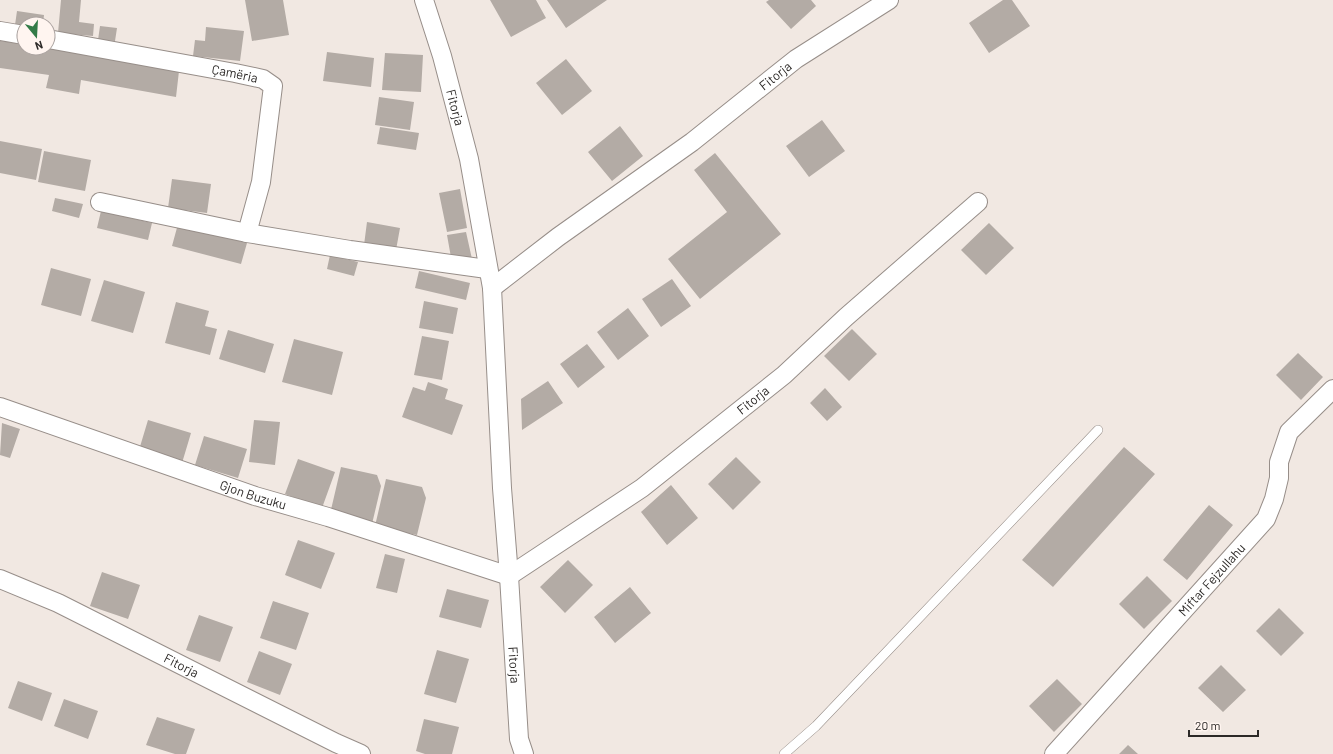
<svg xmlns="http://www.w3.org/2000/svg" width="1333" height="754" font-family="Barlow,sans-serif">
	<style>
		.building { fill: #b3aba5 }
		.lines { fill: none; stroke-linecap: round; stroke-linejoin: round }
		.service-casing { stroke: #978e89; stroke-width: 10 }
		.minor-casing { stroke: #978e89; stroke-width: 20 }
		.service { stroke: #fff; stroke-width: 9 }
		.minor { stroke: #fff; stroke-width: 18 }
		.labels { text-anchor: middle; dominant-baseline: central; stroke-width: 3; stroke-linejoin: round; paint-order: stroke }
		.street-label { font-size: 13px; fill: #2c2927; stroke: #fff5f0 }
	</style>
	<rect width="100%" height="100%" fill="#f1e8e2"/>
	<path class="building" d="M61,0H81L79,22L94,24L93,36L58,33Z
		M245,0H283L289,35L252,41Z
		M490,0H536L546,18L511,37Z
		M547,0H607L566,28Z
		M769,0H811L816,6L791,29L766,2Z
		M1003,0H1012L1030,26L989,53L969,23Z
		M17,11L44,15L43,24H24V27L15,25Z
		M100,26L117,28L115,41L98,40Z
		M206,27L244,31L240,61L193,56L195,40L205,41Z
		M0,41L24,44V48H48L179,71L176,97L81,80L79,94L46,88L49,75L0,68Z
		M327,52L374,58L371,87L323,81Z
		M385,53L423,55L421,92L382,90Z
		M566,59L592,91L562,115L536,83Z
		M379,97L414,102L410,130L375,125Z
		M822,120L845,151L809,177L786,146Z
		M620,126L643,156L612,181L588,152Z
		M380,127L419,133L416,150L377,144Z
		M0,141L42,149L36,180L0,173Z
		M44,151L91,160L85,191L38,182Z
		M715,153L781,234L700,299L668,259L727,212L694,170Z
		M172,179L211,184L207,213L168,208Z
		M460,189L467,228L447,232L439,193Z
		M55,198L83,204L79,218L52,211Z
		M101,211L152,223L148,240L97,228Z
		M367,222L400,228L396,250L364,245Z
		M989,223L1014,248L986,275L961,250Z
		M178,224L247,243L241,264L172,246Z
		M466,232L472,259L452,263L447,235Z
		M330,255L358,262L354,276L327,269Z
		M51,268L91,279L81,316L41,305Z
		M419,271L470,283L466,300L415,288Z
		M672,279L691,306L661,327L642,299Z
		M104,280L145,292L133,333L91,321Z
		M424,301L458,308L453,334L419,328Z
		M176,302L209,311L205,326L217,329L210,355L165,343Z
		M628,308L649,336L618,360L597,332Z
		M852,329L877,354L849,381L824,356Z
		M228,330L274,344L265,373L219,359Z
		M422,336L449,341L442,380L414,375Z
		M294,339L343,352L332,395L282,382Z
		M587,344L605,367L578,388L560,364Z
		M1298,353L1323,377L1301,400L1276,375Z
		M548,381L563,403L522,430L521,399Z
		M428,382L448,389L445,399L463,405L452,435L402,417L413,387L425,391Z
		M825,388L842,407L827,421L810,403Z
		M148,420L191,433L182,463L139,450Z
		M254,420L280,422L275,465L249,462Z
		M2,423L20,429L10,458L0,455Z
		M204,436L247,449L238,478L195,465Z
		M1124,447L1155,474L1053,587L1022,560Z
		M736,457L761,482L733,510L708,484Z
		M298,459L335,472L322,508L285,494Z
		M341,467L377,475L381,486L372,524L330,514Z
		M386,479L422,487L426,498L417,535L375,526Z
		M671,485L698,518L667,545L641,512Z
		M1209,505L1233,525L1187,580L1163,560Z
		M298,540L335,553L321,589L285,575Z
		M385,554L405,559L397,593L376,588Z
		M568,560L593,585L565,613L540,587Z
		M102,572L140,585L128,619L90,606Z
		M1147,576L1172,601L1144,629L1119,604Z
		M630,587L651,613L615,643L594,617Z
		M447,589L489,600L481,628L439,617Z
		M273,601L309,613L296,650L260,638Z
		M1279,608L1304,633L1281,656L1256,631Z
		M199,615L233,627L220,662L186,650Z
		M437,650L469,659L456,703L424,694Z
		M259,651L292,664L280,695L247,682Z
		M1221,665L1246,690L1223,712L1198,688Z
		M1057,679L1082,704L1054,732L1029,706Z
		M18,681L52,693L42,721L8,708Z
		M64,699L98,711L88,739L54,726Z
		M157,717L195,729L186,754H175L146,745Z
		M424,719L459,727L452,754H425L416,751Z
		M1128,745L1138,754H1119Z"/>
	<g class="lines">
		<defs>
			<path id="service" d="M784,754L816,726L1098,430"/>
			<g id="minor">
				<path id="s1" d="M424,0L442,56L469,159L492,288L502,488L509,576L519,739L524,754"/>
				<path d="M0,31L24,35"/>
				<path id="s2" d="M48,39L235,73L263,79L273,86L261,182L247,233L100,202"/>
				<path d="M247,233L350,250L487,269"/>
				<path id="s3" d="M492,288L558,237L692,142L796,59L889,0"/>
				<path id="s4" d="M0,407L255,496L328,517L509,576"/>
				<path id="s5" d="M509,576L642,488L784,375L846,317L978,202"/>
				<path id="s6" d="M0,579L58,603L336,743L361,754"/>
				<path id="s7" d="M1054,754L1266,519L1274,499L1279,478V462L1289,432L1333,389"/>
			</g>
		</defs>
		<use href="#service" class="service-casing"/>
		<use href="#minor" class="minor-casing"/>
		<use href="#service" class="service"/>
		<use href="#minor" class="minor"/>
	</g>
	<g class="labels">
		<g class="street-label">
			<text stroke="none"><textPath href="#s2" startOffset="190">Çamëria</textPath></text>
			<text stroke="none"><textPath href="#s3" startOffset="354">Fitorja</textPath></text>
			<text stroke="none"><textPath href="#s1" startOffset="112">Fitorja</textPath></text>
			<text stroke="none"><textPath href="#s5" startOffset="301">Fitorja</textPath></text>
			<text stroke="none"><textPath href="#s4" startOffset="268">Gjon Buzuku</textPath></text>
			<text stroke="none"><textPath href="#s7" startOffset="235">Miftar Fejzullahu</textPath></text>
			<text stroke="none"><textPath href="#s6" startOffset="201">Fitorja</textPath></text>
			<text stroke="none"><textPath href="#s1" startOffset="674">Fitorja</textPath></text>
		</g>
	</g>
	<g transform="translate(36 36) rotate(162)"><circle r="19" fill="#fff5f0" stroke="#aba3a0"/>
	<path d="M0-3L7 15L0 10L-7 15Z" fill="#337b47"/>
	<text y="-6" font-size="11" font-weight="bold" text-anchor="middle" fill="#2c2927">N</text>
	</g>
	<path d="M1189 730v6h69v-6" fill="none" stroke="#2c2927" stroke-width="2"/>
	<text x="1195" y="730" font-size="12" fill="#2c2927" stroke="#fff5f0" stroke-width="3" paint-order="stroke">20 m</text>
</svg>
